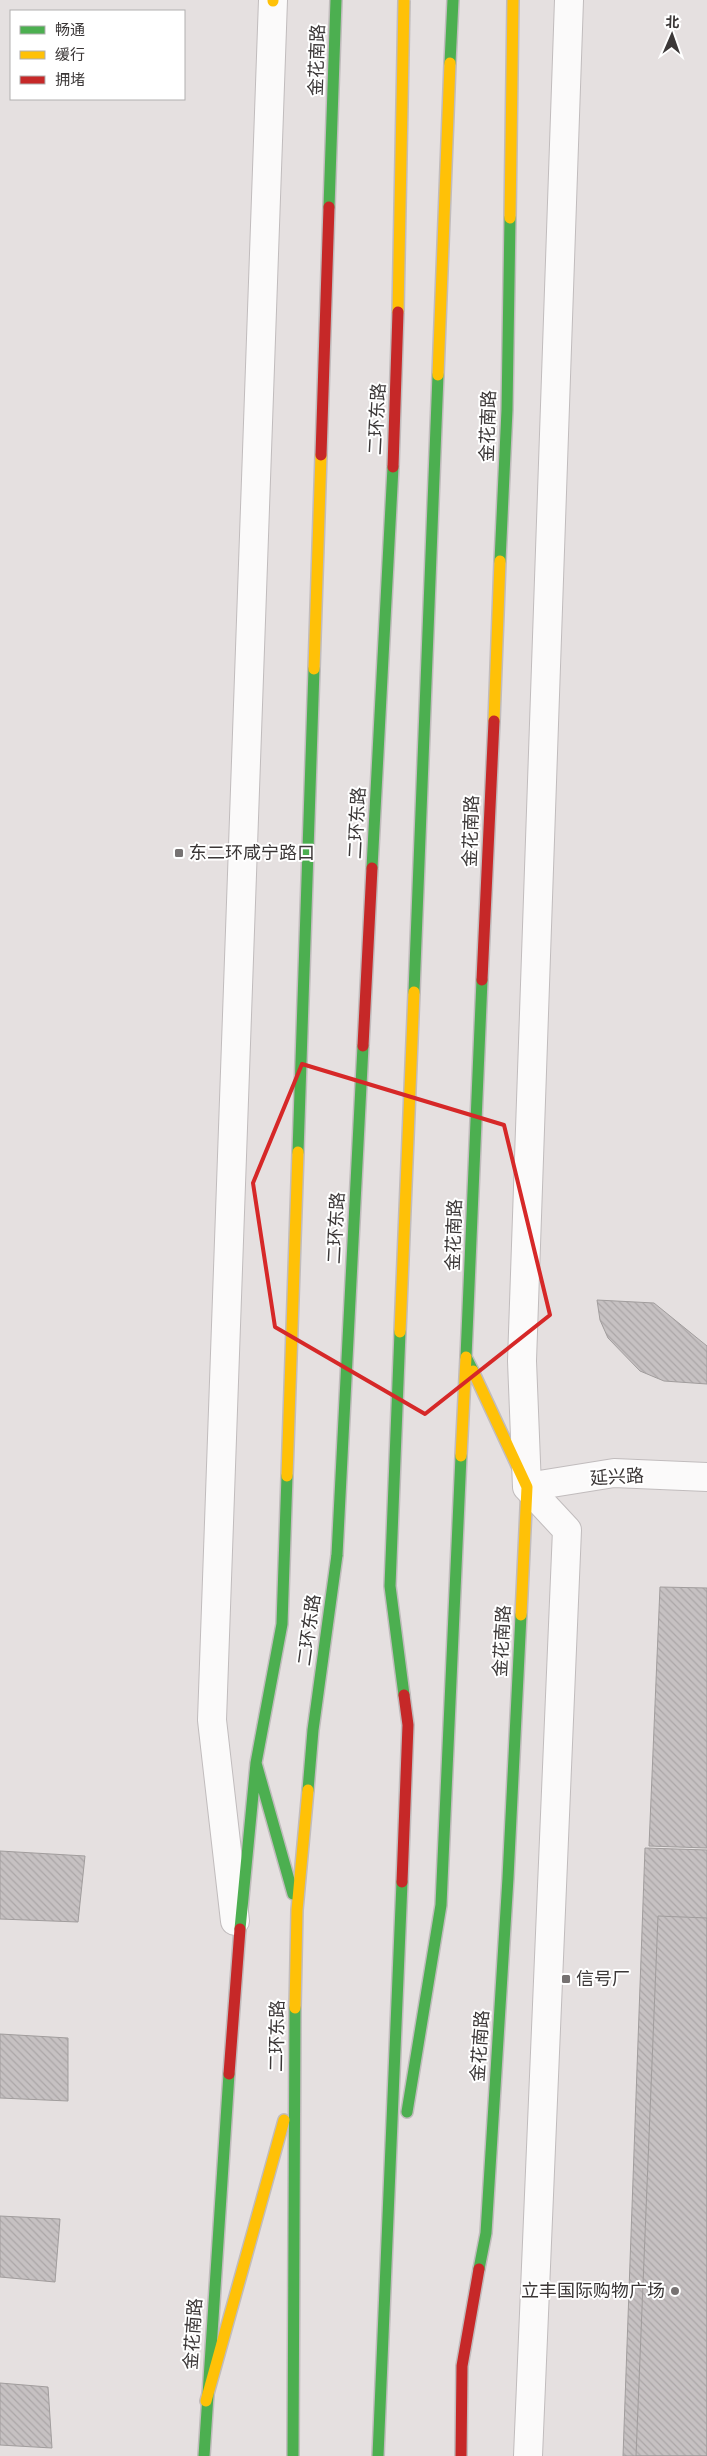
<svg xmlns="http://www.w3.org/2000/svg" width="707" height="2456" font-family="'Varela Round','Noto Sans SC',sans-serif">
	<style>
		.building { fill: url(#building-back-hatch); stroke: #a19d9d }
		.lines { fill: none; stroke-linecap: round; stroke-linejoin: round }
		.street-casing { stroke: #c1bcbd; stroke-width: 30 }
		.fast-casing { stroke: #c1bcbd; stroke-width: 14 }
		.slow-casing { stroke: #c1bcbd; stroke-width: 14 }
		.jam-casing { stroke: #c1bcbd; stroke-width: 14 }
		.street { stroke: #fbfafa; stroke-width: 28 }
		.fast { stroke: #4caf50; stroke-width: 11 }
		.slow { stroke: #ffc107; stroke-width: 11 }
		.jam { stroke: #c62828; stroke-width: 11 }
		.fast-bridge-casing { stroke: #c1bcbd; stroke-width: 14; stroke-linecap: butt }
		.slow-bridge-casing { stroke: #c1bcbd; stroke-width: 14; stroke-linecap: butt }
		.jam-bridge-casing { stroke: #c1bcbd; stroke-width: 14; stroke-linecap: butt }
		.fast-bridge { stroke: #4caf50; stroke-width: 11 }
		.slow-bridge { stroke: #ffc107; stroke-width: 11 }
		.jam-bridge { stroke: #c62828; stroke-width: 11 }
		.marked { fill: none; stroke: #d62828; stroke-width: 4; stroke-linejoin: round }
		.poi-dot { fill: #767272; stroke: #fff; stroke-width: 2 }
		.labels { text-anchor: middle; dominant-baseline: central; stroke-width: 4; stroke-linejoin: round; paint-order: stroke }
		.street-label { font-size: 18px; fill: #3b3737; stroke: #fff }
		.poi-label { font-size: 18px; fill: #3b3737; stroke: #fff; text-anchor: start }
	</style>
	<defs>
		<pattern id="building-back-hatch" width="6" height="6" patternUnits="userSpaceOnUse" patternTransform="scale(1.25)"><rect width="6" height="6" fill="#c6c1c2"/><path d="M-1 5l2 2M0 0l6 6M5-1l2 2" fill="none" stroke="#aba6a7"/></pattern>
	</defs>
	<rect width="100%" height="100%" fill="#e5e0e0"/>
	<path class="building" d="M597,1300L654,1303L707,1346V1384L664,1381L640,1371L608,1338L600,1320Z
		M660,1587L707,1588V1848L649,1846Z
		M645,1848L707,1850V2456H623Z
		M0,1851L85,1856L78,1922L0,1919Z
		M658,1916L707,1918V2456H636Z
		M0,2034L68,2038V2101L0,2098Z
		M0,2216L60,2219L55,2282L0,2277Z
		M0,2383L48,2387L52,2448L0,2445Z"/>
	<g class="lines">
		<defs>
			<path id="street" d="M527,1487L614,1473L707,1477
				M235,1921L212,1720L273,0
				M528,2456L567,1530L527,1487L522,1361L569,0"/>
			<path id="fast" d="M450,63L453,0
				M329,207L336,0
				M500,561L507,410L510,218
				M414,992L438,375
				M298,1152L314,669
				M400,1332L390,1586L404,1695
				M473,1371L466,1357L482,980
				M256,1763L293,1894
				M308,1790L313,1730L337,1555
				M240,1929L256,1763L282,1624L287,1476
				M407,2112L441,1905L461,1456
				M479,2269L486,2233L508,1878L521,1615
				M204,2456L229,2074
				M293,2456L295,2008
				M378,2456L402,1882"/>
			<path id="slow" d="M273,0V1
				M510,218L513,0
				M438,375L450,63
				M314,669L321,455
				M494,721L500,561
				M400,1332L414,992
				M473,1371L527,1487L521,1615
				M461,1456L466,1357
				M287,1476L298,1152
				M295,2008L297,1910L308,1790
				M206,2401L284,2120"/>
			<path id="jam" d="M321,455L329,207
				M482,980L494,721
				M402,1882L408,1725L404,1695
				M229,2074L240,1929
				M461,2456L462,2366L479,2269"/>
		</defs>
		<use href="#street" class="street-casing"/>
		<use href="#fast" class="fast-casing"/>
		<use href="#slow" class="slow-casing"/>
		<use href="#jam" class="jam-casing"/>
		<use href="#street" class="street"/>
		<use href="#fast" class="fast"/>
		<use href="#slow" class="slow"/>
		<use href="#jam" class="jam"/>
		<defs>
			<path id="fast-bridge" d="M372,868L393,467
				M337,1555L363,1046"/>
			<path id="slow-bridge" d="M398,312L404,0"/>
			<path id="jam-bridge" d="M393,467L398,312
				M363,1046L372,868"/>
		</defs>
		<use href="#fast-bridge" class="fast-bridge-casing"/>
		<use href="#slow-bridge" class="slow-bridge-casing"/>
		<use href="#jam-bridge" class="jam-bridge-casing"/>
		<use href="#fast-bridge" class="fast-bridge"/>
		<use href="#slow-bridge" class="slow-bridge"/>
		<use href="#jam-bridge" class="jam-bridge"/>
	</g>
	<path class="marked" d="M302,1064L504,1125L550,1315L425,1414L275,1327L253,1183Z"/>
	<g class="poi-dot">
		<rect x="174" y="848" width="10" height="10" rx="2.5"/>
		<rect x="561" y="1974" width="10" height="10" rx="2.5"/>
		<circle cx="675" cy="2291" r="5"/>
	</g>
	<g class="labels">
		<g class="street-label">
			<text transform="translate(317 60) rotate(-88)">金花南路</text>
			<text transform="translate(377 419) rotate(-87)">二环东路</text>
			<text transform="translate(488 426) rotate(-88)">金花南路</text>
			<text transform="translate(357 823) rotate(-87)">二环东路</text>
			<text transform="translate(471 831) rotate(-88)">金花南路</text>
			<text transform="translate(336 1228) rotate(-87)">二环东路</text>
			<text transform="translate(454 1235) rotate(-88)">金花南路</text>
			<text transform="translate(617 1477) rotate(-3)">延兴路</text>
			<text transform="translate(309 1630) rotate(-82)">二环东路</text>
			<text transform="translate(502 1641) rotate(-87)">金花南路</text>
			<text transform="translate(277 2036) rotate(-89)">二环东路</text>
			<text transform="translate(480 2046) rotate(-86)">金花南路</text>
			<text transform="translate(193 2334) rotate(-86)">金花南路</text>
		</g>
		<g class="poi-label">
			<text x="189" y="853">东二环咸宁路口</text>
			<text x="576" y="1979">信号厂</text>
			<text x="665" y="2291" text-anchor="end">立丰国际购物广场</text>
		</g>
	</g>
	<rect x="10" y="10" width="175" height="90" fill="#ffffff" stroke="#b1afaf"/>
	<rect x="20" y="26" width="25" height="8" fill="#4caf50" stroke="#b1afaf"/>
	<text x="55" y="35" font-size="15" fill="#3b3737">畅通</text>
	<rect x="20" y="51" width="25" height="8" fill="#ffc107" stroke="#b1afaf"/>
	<text x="55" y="60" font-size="15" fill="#3b3737">缓行</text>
	<rect x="20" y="76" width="25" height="8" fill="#c62828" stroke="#b1afaf"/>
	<text x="55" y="85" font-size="15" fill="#3b3737">拥堵</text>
	<g transform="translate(672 35) rotate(2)" stroke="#ffffff" stroke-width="4" paint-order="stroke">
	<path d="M0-4L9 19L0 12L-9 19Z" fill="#3b3737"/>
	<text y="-8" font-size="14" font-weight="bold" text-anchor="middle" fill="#3b3737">北</text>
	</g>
</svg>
